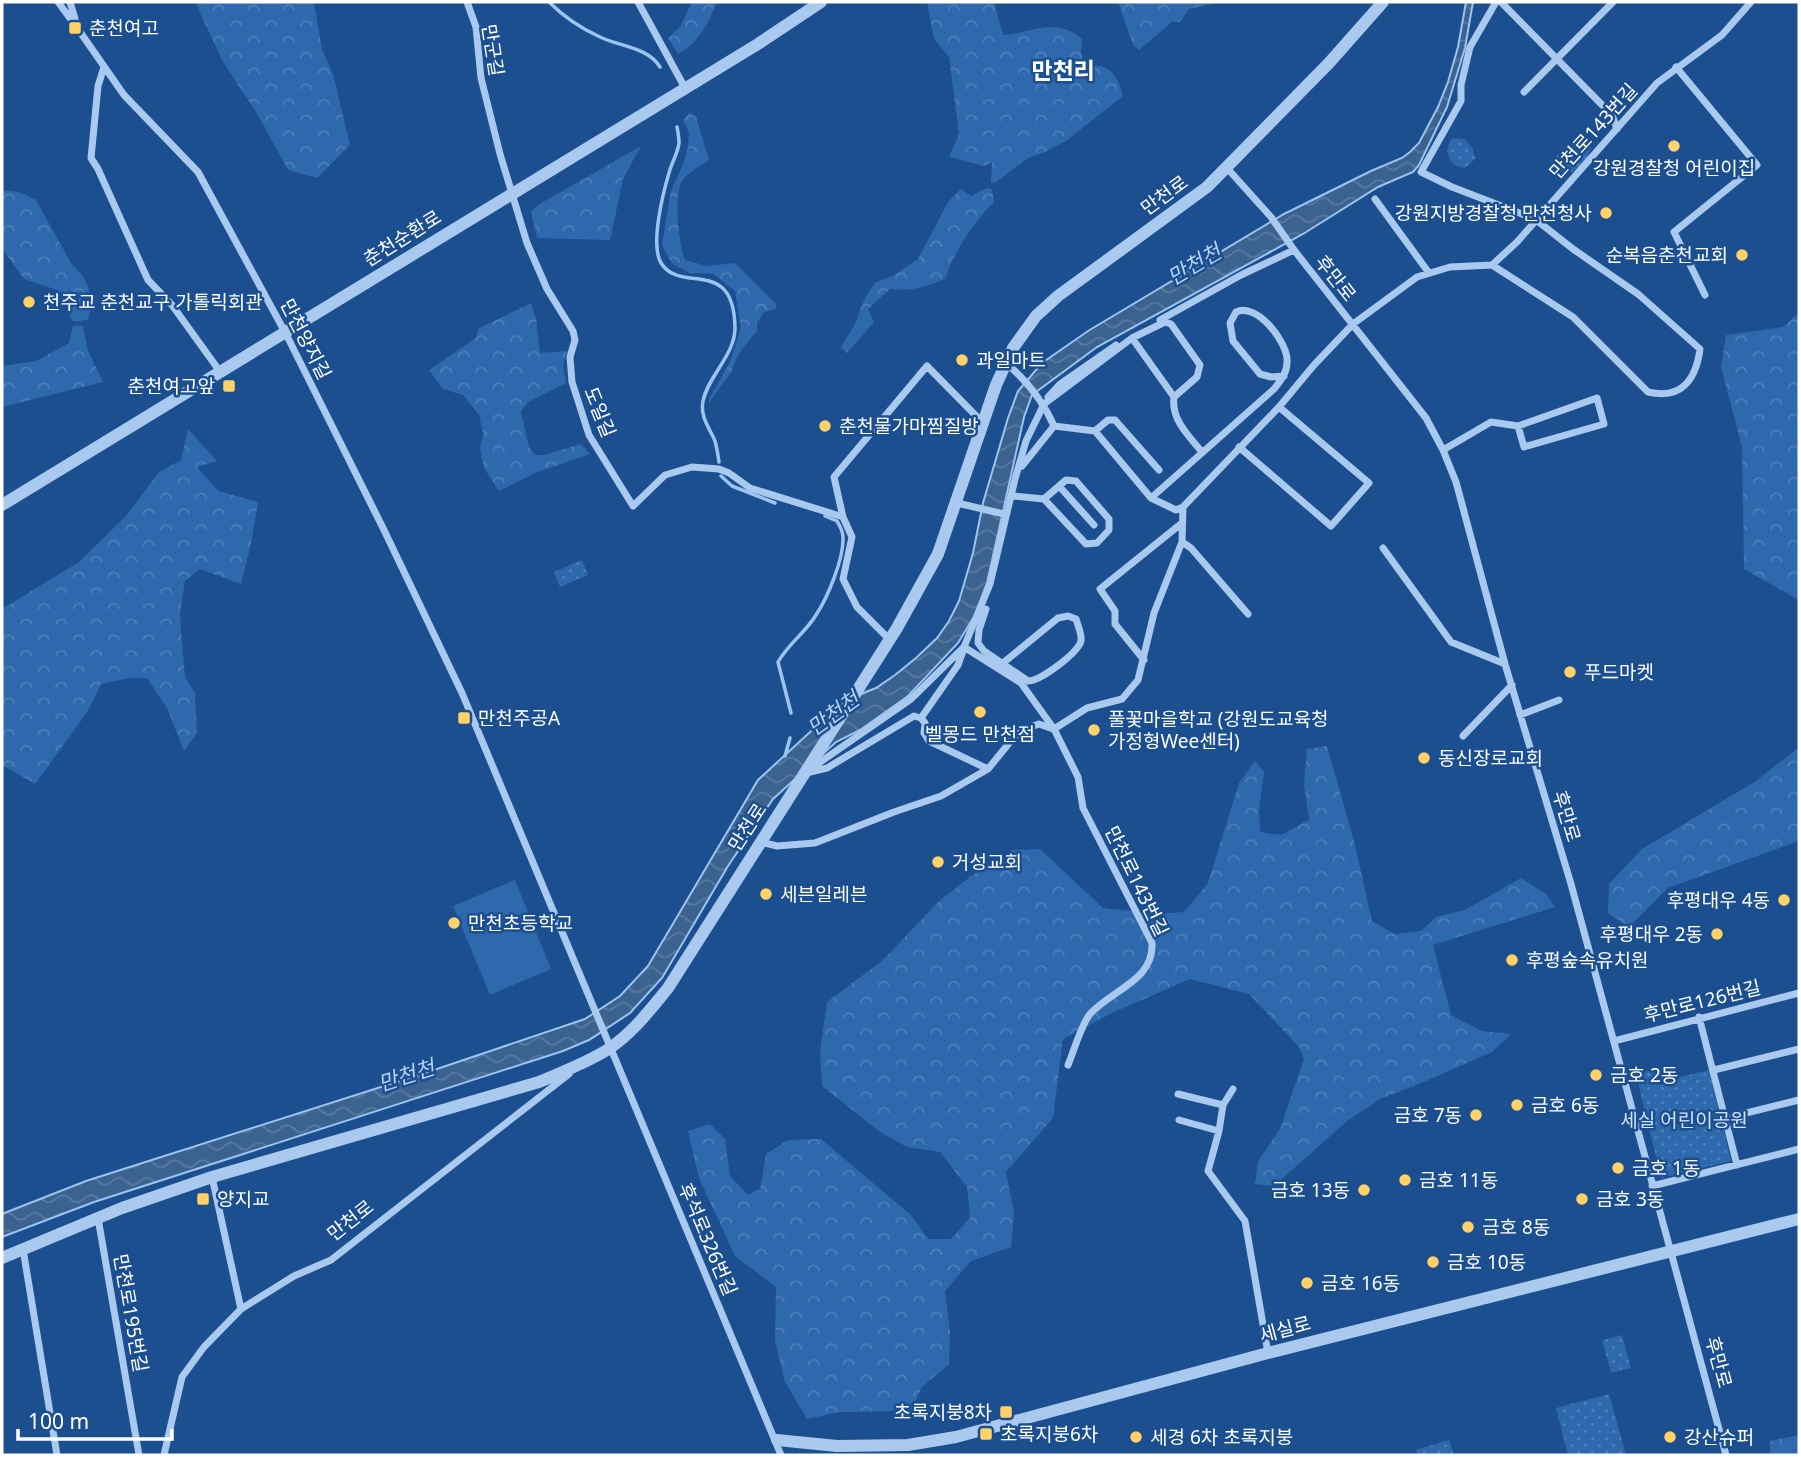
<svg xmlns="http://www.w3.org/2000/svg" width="1801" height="1457" font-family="'Noto Sans','Noto Sans KR',sans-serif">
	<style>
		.forest { fill: url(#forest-crowns) }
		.park { fill: url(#park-dots) }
		.pitch { fill: #2e69ad }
		.water { fill: url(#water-waves); stroke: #9cc4f0; stroke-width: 2 }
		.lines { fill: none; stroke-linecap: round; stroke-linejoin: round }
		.stream { stroke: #9cc4f0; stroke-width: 3.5 }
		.minor { stroke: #a9c9ee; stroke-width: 7 }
		.tertiary { stroke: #a9c9ee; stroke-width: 12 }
		.poi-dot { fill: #ffd166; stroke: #1b4f8f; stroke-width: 2.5 }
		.labels { text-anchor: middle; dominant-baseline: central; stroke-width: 5; stroke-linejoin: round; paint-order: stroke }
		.poi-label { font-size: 19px; fill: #fff; stroke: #1b4f8f; text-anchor: start }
		.street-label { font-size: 19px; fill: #fff; stroke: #1b4f8f }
		.park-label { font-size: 19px; fill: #cfe3fa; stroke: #1b4f8f }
		.water-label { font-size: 21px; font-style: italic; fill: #b5d3f5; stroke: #1b4f8f }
		.quarter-label { font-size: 23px; font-weight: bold; fill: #fff; stroke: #1b4f8f }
	</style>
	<defs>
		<pattern id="forest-crowns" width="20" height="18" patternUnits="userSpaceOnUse" patternTransform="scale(1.75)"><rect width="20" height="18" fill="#2e69ad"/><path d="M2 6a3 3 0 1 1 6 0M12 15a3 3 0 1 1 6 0" fill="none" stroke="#4d80b9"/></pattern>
		<pattern id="park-dots" width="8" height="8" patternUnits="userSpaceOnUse" patternTransform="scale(1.75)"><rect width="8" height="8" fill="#2e69ad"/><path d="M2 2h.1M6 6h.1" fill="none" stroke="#4d80b9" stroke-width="1.8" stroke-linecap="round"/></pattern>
		<pattern id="water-waves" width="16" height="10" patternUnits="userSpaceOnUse" patternTransform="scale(1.75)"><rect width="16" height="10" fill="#3c6290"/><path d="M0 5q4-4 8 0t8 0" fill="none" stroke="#597aa1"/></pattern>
	</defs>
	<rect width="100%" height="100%" fill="#1b4f8f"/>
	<path class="forest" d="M195,2H314L322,49L333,74L350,145L317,178L288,170L256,112L223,62Z
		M692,2H717C708,23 699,43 678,54L668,38L680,27Z
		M927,2H994L1003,35C1034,33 1055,16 1082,39L1081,54L1085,65C1110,64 1117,73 1123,96L1066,141L1043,153L1028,158L995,183L991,182L992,162L984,166L949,157L959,134L949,57L934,39Z
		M1118,2H1219L1189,9L1180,22H1172L1139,50L1133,45Z
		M689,113L696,117L709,160C700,166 687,173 682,181C673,197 679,244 685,260L707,266L735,263L776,304V309L764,312L757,323V331L739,353L731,372L709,403V399L730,362L741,328L735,291L714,274L690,273L672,264L662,245L671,190L683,165L688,147L689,132L683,120Z
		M641,146L623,179L610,240L537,238L531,212L538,205Z
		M987,188L992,190L994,202C973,223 955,250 945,279C930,286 907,292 890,289L868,309L874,322L847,353L841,347L854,326L865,298L876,282L893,276L918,259L948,202L961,189L971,196Z
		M2,190L19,192L36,200L71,263L83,276L88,287L92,302L88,320L72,321L60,291L24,279L2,249Z
		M531,303L536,319L540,353L567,351L563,366L566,383L528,402L521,412L529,447L536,455H544L581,444L590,454L535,473L499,491L484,468L480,449L483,434L479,415L463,395L443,389L429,370L476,338L478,329Z
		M1799,313V600L1744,569L1742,447L1721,367L1726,335L1783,327Z
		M73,326H83L88,351L103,382L2,407V366L36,361L69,343Z
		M188,429L217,461L197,467L218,491L258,502L251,544L241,584L200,569L185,581L180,613L182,642L185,677L195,693L197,733L184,751L167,708L147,678H129L101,684L88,711L35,784L2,765V609L79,562L126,516L159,472L181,460Z
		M1327,746L1354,841L1372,921L1395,934L1421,931L1436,917L1465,910L1521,878L1546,894L1555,907L1433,945L1451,1015L1482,1031L1511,1034L1492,1052L1419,1084L1382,1098L1347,1121L1274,1186L1255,1184L1258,1161L1280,1129L1304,1059L1299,1047L1249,994L1190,979L1112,1013L1063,1039L1053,1118L1006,1172L1014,1212L1011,1247L971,1261L945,1291L950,1331L949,1364L922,1387L911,1411L839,1412L807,1419L785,1382L775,1341L776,1287L735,1256L699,1178L688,1131L710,1124L725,1139L730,1176L748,1195L760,1189L766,1154L788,1140L821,1139L911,1215L928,1239H951L970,1218L967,1187L940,1152L907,1147L880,1132L822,1086L820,1052L827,1002L883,960L939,901L970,877L1012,850L1040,849L1103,908L1158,914L1184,912L1208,883L1239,783L1255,761L1264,772L1259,810L1260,832L1281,835L1309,820L1304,784L1307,749Z
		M1799,747V841L1668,888L1629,927L1608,913L1609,884L1642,849L1756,781Z
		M1799,1435V1455H1770V1441Z"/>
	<path class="park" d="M1452,138L1465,139L1473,149L1475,159L1465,168C1449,167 1442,150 1452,138Z
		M1577,139H1585L1591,145C1591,162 1566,184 1551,169V161Z
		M582,560L588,575L560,587L554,572Z
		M1664,1067L1668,1080L1709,1070L1731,1161L1661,1178L1636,1074Z
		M1622,1335L1631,1368L1611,1373L1602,1340Z
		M1609,1394L1626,1455H1568L1556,1408Z
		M1449,1440L1454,1455H1418L1416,1450Z"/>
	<path class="pitch" d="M515,880L551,969L490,995L453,906Z"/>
	<path class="water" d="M1466,2H1473L1465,48L1447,107L1419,165L1413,172L1378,187L1303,234L1097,347L1032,395L1024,417L987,583L975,615L958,643L908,696L860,730L836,742L773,799L728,866L662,978L630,1013L589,1040L563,1051L94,1202L2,1237V1214L86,1181L431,1071L585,1019L620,996L648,966L758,780L822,721L858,695L876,688L895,675L916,658L937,638L949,621L959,601L973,553L983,503L1008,418L1018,391L1042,363L1088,331L1284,214L1371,171L1402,158L1410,152L1419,143L1438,107L1448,82L1458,47Z"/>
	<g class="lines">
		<path class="stream" d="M549,2C564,17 580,28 600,37C618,46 648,47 660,67
			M677,127C678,132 679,138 679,143C678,153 671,164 669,173C663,193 650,245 661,263C681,295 734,255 735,328C735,355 708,376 703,401C700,417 709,427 715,441C717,448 718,455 719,462
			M721,476L732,486L775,503
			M791,713L778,662C788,644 806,632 816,615C828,597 844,558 843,537C843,531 840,526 837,521L825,516
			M785,756L790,738"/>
		<path class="minor" d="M58,2L78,29L70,2
			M467,2L476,27L481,78L500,154L527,243L547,289L573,331L575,340L570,357L572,382L589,435L633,506L665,475L692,467L719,469L729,473L750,488L843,517
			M638,2L685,88
			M1501,2L1612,115L1617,129
			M78,29L124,95L198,172L286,334L384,530L462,693L781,1455
			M104,67L98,86L91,158L98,169L148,280L172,305L221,373
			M1676,67L1757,165L1674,232L1705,295
			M1524,92L1613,2
			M1227,168L1271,217L1294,250L1426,418L1443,450L1456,482L1505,664L1571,884L1726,1455
			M1375,199L1429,273
			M1492,265L1573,317L1648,392C1682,400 1696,379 1700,349L1638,294L1573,249L1535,219L1452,187L1421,172L1461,101V85L1470,47L1496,2
			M1160,320L1241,275L1294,250
			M1132,338L1174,397C1171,420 1189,436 1202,452
			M1006,363C1027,381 1043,401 1054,426L1095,431L1108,420H1115L1159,470
			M1048,397L1060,384L1116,345
			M1095,431L1151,498L1176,510L1183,507
			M1239,447L1331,526L1369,483L1279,407
			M1443,450L1491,422L1518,426L1524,447L1604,424L1597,398L1518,426
			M1022,466L1054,426
			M1059,486L1094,525
			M1014,496L1044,499L1086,544L1097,543L1109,530V519L1076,481L1066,480L1044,499
			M1151,498L1274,389C1281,380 1288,372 1287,359C1286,341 1257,302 1236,312L1230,323L1233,341L1260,374L1271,377L1284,376
			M957,503L1004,514L1007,513
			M1182,542L1191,548L1248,614
			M1383,548L1451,642L1505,664
			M986,609L979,630L978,643L984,651L1028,681C1040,681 1077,654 1081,641C1082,634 1078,626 1076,619L1068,616L1058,618L1003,663
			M890,640L857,607L843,579L852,537L843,517L834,477L927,366L983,423
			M1144,660L1115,624V611L1100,589L1182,523
			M1520,715L1559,700
			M921,718L958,665L963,651
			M1054,729L1087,708L1122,699L1138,680L1154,613L1182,542L1183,507L1279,407L1314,365L1353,324L1417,277L1450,267L1492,265L1517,242L1657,83L1722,35L1751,2
			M1463,736L1512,685
			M813,767L911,699L964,647
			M806,773L827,768L914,716L921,718L925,723L924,733L929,741L988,769
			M760,842L777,846L815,843L894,812L941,796L988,769L1019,731L1039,724L1053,729
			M1699,1017L1737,1165
			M1614,1041L1799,993
			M1068,1065C1074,1051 1081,1025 1090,1014C1111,990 1154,981 1152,943L1083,808L1078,777L1054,729L1021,683L964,647L990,584L1015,479L1026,441L1044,404L1132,338L1165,322L1171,324L1200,365L1197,377L1174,397
			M1714,1070L1799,1049
			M1233,1089L1223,1105L1219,1131L1208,1171L1245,1221L1268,1353
			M1178,1094L1223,1105
			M1726,1118L1799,1100
			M1179,1120L1219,1131
			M212,1177L241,1309
			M1652,1186L1799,1149
			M98,1218L139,1455
			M23,1249L57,1455
			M164,1455L182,1377L204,1347L241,1309L294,1276L331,1260L569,1074"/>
		<path class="tertiary" d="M2,505L758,44L821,2
			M2,1258L122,1208L212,1177L539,1082C562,1072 586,1063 607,1050C632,1034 650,1010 668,988L897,628L938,554L996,385L1013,348L1036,316L1058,296L1207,187L1329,63L1383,2
			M777,1440L837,1446L908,1445L956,1437L1268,1353L1799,1219"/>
	</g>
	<g class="poi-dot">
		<rect x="68" y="21" width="14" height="14" rx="3.5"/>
		<circle cx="1674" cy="146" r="7"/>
		<circle cx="1606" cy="213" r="7"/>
		<circle cx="1742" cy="255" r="7"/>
		<circle cx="29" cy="302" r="7"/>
		<circle cx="962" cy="360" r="7"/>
		<rect x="222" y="379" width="14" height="14" rx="3.5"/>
		<circle cx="825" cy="426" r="7"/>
		<circle cx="1570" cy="672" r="7"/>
		<circle cx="980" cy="712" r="7"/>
		<rect x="457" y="711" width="14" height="14" rx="3.5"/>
		<circle cx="1094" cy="730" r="7"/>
		<circle cx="1424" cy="758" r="7"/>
		<circle cx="938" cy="862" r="7"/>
		<circle cx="766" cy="894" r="7"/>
		<circle cx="1784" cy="900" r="7"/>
		<circle cx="454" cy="923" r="7"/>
		<circle cx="1717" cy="934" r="7"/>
		<circle cx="1512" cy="960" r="7"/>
		<circle cx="1596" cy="1075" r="7"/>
		<circle cx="1517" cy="1105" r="7"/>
		<circle cx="1476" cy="1115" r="7"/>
		<circle cx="1618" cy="1168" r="7"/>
		<circle cx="1405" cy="1180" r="7"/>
		<circle cx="1364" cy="1190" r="7"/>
		<rect x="196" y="1192" width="14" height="14" rx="3.5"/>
		<circle cx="1582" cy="1199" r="7"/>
		<circle cx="1468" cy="1227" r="7"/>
		<circle cx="1433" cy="1262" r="7"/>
		<circle cx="1307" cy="1283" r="7"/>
		<rect x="999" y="1405" width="14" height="14" rx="3.5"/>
		<rect x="979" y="1427" width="14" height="14" rx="3.5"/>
		<circle cx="1136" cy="1437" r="7"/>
		<circle cx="1670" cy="1437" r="7"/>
	</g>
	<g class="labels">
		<g class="poi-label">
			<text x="89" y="28">춘천여고</text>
			<text x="1674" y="168" text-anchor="middle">강원경찰청 어린이집</text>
			<text x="1592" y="213" text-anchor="end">강원지방경찰청 만천청사</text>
			<text x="1728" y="255" text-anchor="end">순복음춘천교회</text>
			<text x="43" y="302">천주교 춘천교구 가톨릭회관</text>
			<text x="976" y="360">과일마트</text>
			<text x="215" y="386" text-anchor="end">춘천여고앞</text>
			<text x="839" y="426">춘천물가마찜질방</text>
			<text x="1584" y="672">푸드마켓</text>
			<text x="478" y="718">만천주공A</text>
			<text x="1108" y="719">풀꽃마을학교 (강원도교육청<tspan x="1108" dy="22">가정형Wee센터)</tspan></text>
			<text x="980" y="734" text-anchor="middle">벨몽드 만천점</text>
			<text x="1438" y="758">동신장로교회</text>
			<text x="952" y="862">거성교회</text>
			<text x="780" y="894">세븐일레븐</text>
			<text x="1770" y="900" text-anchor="end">후평대우 4동</text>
			<text x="468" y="923">만천초등학교</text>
			<text x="1703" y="934" text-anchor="end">후평대우 2동</text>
			<text x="1526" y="960">후평숲속유치원</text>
			<text x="1610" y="1075">금호 2동</text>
			<text x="1531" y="1105">금호 6동</text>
			<text x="1462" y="1115" text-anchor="end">금호 7동</text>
			<text x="1632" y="1168">금호 1동</text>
			<text x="1419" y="1180">금호 11동</text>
			<text x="1350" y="1190" text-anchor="end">금호 13동</text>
			<text x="217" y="1199">양지교</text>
			<text x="1596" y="1199">금호 3동</text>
			<text x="1482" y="1227">금호 8동</text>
			<text x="1447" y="1262">금호 10동</text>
			<text x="1321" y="1283">금호 16동</text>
			<text x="992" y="1412" text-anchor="end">초록지붕8차</text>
			<text x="1000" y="1434">초록지붕6차</text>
			<text x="1150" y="1437">세경 6차 초록지붕</text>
			<text x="1684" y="1437">강산슈퍼</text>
		</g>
		<g class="street-label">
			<text transform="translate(493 50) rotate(81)">만군길</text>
			<text transform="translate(1593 131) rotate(-48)">만천로143번길</text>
			<text transform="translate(1164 195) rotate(-36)">만천로</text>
			<text transform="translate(402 238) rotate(-32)">춘천순환로</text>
			<text transform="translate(1336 278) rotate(52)">후만로</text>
			<text transform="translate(306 339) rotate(63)">만천양지길</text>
			<text transform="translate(600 412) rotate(68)">도일길</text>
			<text transform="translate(1567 816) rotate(73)">후만로</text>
			<text transform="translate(747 827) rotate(-57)">만천로</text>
			<text transform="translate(1137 881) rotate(64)">만천로143번길</text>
			<text transform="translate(1702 1001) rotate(-14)">후만로126번길</text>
			<text transform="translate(350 1220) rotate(-38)">만천로</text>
			<text transform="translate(708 1239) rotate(67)">후석로326번길</text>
			<text transform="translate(131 1313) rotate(80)">만천로195번길</text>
			<text transform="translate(1285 1329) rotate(-15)">세실로</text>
			<text transform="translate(1719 1362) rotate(75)">후만로</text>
		</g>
		<g class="park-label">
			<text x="1684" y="1120">세실 어린이공원</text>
		</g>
		<g class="water-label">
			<text transform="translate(1194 264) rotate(-31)">만천천</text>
			<text transform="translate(833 713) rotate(-36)">만천천</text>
			<text transform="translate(406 1075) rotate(-18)">만천천</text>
		</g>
		<g class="quarter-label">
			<text x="1063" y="70">만천리</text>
		</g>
	</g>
	<rect width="1801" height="1457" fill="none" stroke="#ffffff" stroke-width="7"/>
	<path d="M18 1429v10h154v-10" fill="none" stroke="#ffffff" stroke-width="3.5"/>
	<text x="28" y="1429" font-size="21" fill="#ffffff" stroke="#1b4f8f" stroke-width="5" paint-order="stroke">100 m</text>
</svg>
